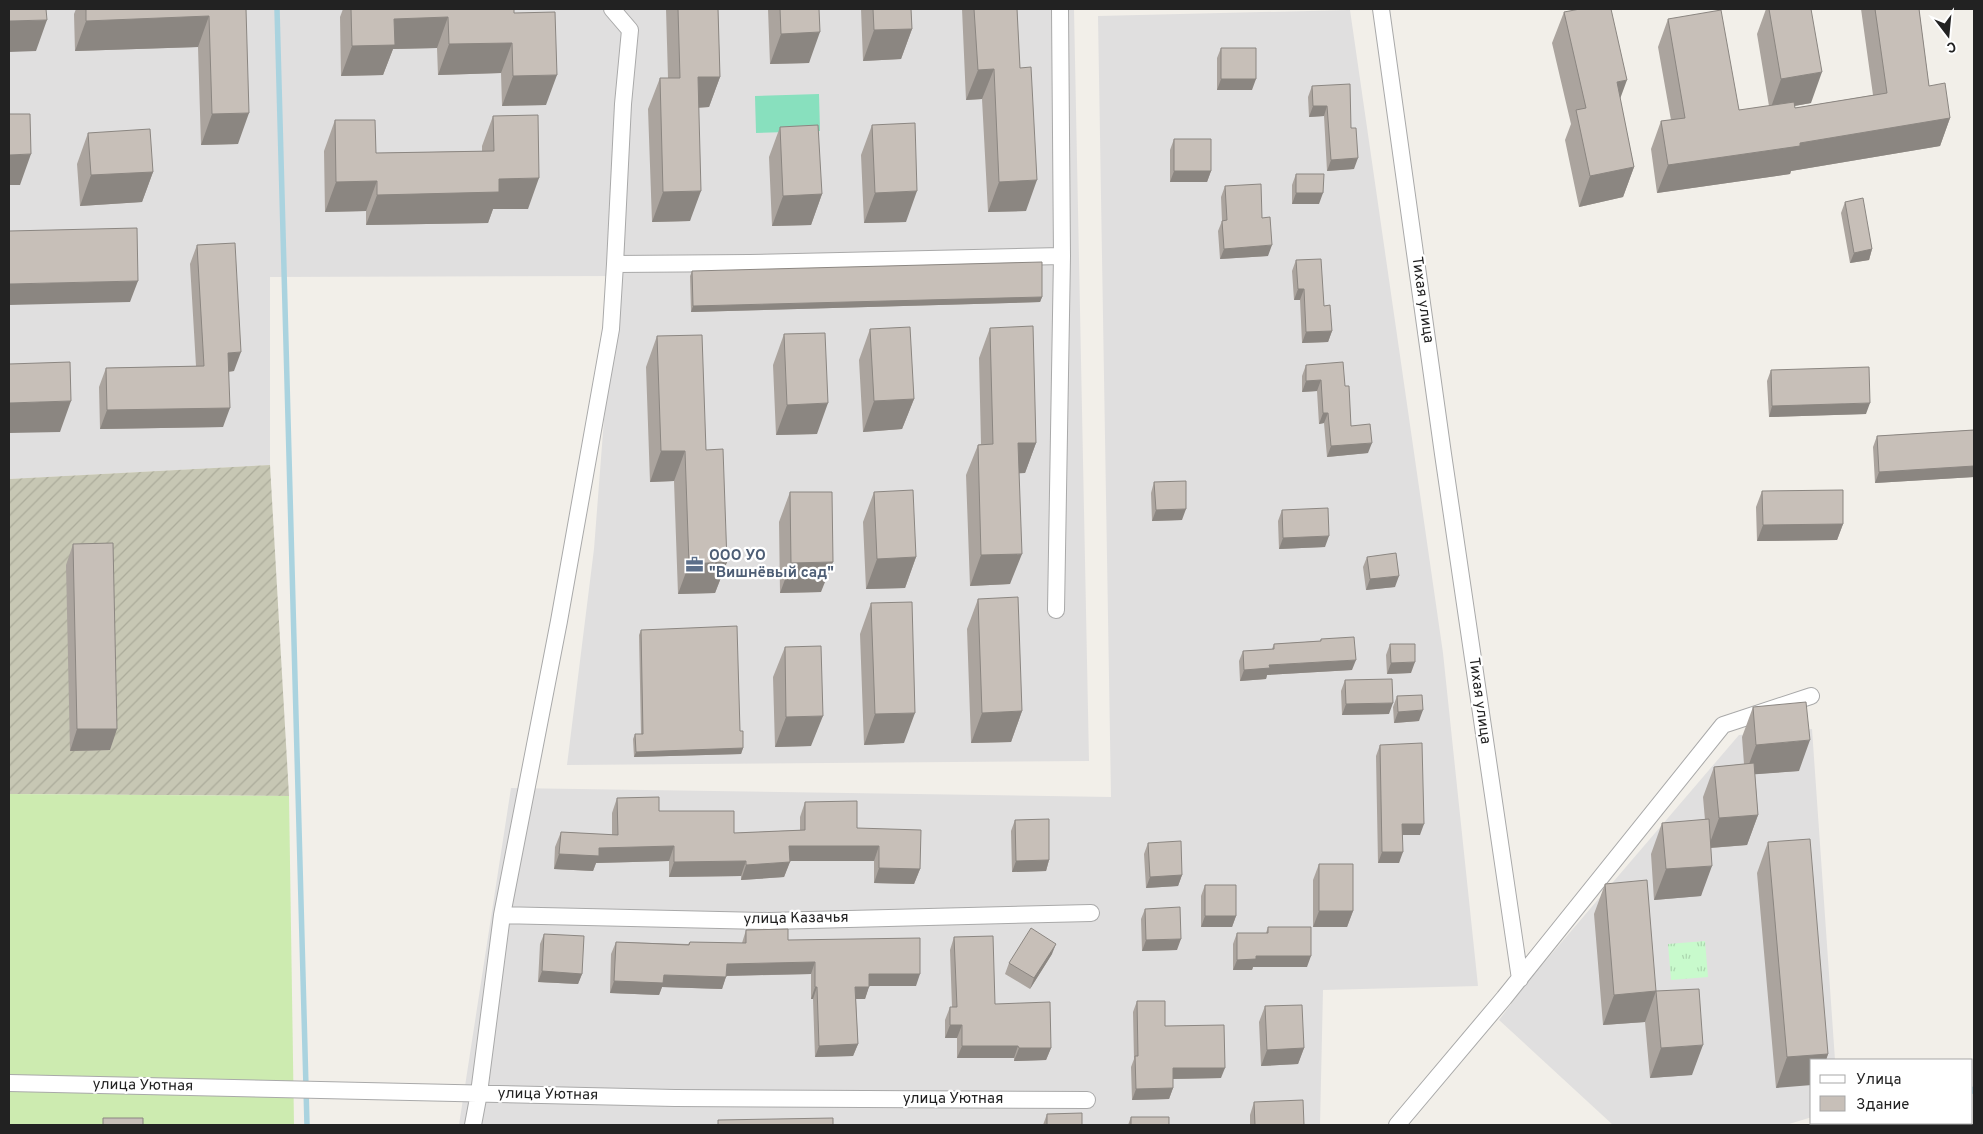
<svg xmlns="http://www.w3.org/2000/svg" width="1983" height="1134" font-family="Overpass,sans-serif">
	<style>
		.residential { fill: #e0dfdf }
		.construction { fill: url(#construction-furrows) }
		.grass { fill: #cdebb0 }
		.park { fill: url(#park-tufts) }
		.pitch { fill: #88e0be }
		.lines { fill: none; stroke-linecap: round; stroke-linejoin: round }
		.stream { stroke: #aad3df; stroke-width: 5.5 }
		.street-casing { stroke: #a9a9a9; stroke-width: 18 }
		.street { stroke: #fff; stroke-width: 16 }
		.wall { fill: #aba49e }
		.shaded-wall { fill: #8b8681 }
		.building { fill: #c7bfb8; stroke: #8b8681 }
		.labels { text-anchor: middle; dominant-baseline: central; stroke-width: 4.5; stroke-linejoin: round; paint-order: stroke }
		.street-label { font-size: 15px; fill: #222; stroke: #fff }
		.service-label { font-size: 15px; font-weight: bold; fill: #4e5e75; stroke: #fff; text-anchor: start }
	</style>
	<defs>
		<pattern id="construction-furrows" width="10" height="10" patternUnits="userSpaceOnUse" patternTransform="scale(1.25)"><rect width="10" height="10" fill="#c7c7b4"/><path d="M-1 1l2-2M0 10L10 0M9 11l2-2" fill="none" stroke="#abab9a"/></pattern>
		<pattern id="park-tufts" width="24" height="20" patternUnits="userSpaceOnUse" patternTransform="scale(1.25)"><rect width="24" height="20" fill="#c8facc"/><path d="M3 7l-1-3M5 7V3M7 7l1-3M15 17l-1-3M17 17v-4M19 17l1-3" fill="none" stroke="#acd6af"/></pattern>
	</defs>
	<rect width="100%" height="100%" fill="#f2efe9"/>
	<path class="residential" d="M9,9H1074L1089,761L567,765L594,549L611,329L622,276L270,277V465L9,479Z
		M1350,10L1443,653L1478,986L1323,990L1320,1125H459L511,788L1111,797L1098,16Z
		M1812,729L1835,1060H1812V1117L1786,1125H1613L1499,1020L1530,979L1739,735Z"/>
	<path class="construction" d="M270,465L289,796L9,794V479Z"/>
	<path class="grass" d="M9,794L289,796L294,1125H9Z"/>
	<path class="park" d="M1705,941L1708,977L1671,980L1668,944Z"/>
	<path class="pitch" d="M819,94L820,131L756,133L755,96Z"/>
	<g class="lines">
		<path class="stream" d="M277,9L307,1125
			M1972,1091L1974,1089
			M1929,1125L1932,1123"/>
		<defs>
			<path id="street" d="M612,9L630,30L623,104L615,264L750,263L1062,256L1060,9
				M1381,9L1443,454L1520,979
				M1056,610L1062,256
				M502,915L769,921L1091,913
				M9,1083L675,1098L1087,1100
				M473,1125L479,1093L502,915L559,621L611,329L615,264
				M1397,1125L1504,998L1723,725L1811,696"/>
		</defs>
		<use href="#street" class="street-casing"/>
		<use href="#street" class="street"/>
	</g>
	<path class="wall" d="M76,9H246L238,144L201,145L198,47L75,51L74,14Z
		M343,9H514V13L546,105L502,106L501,73L438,75L437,48L393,49L383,75L341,76L340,17Z
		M666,9H718L720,77L709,107L698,108L690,221L652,222L648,109L660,78H668Z
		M768,9H819L809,63L770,64Z
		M861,9H911L912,29L901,59L863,61Z
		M962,9H1017L1026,211L988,212L982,99L966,100Z
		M1766,9H1811V103L1795,106V108L1873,95L1861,9H1919L1929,86L1950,118L1940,146L1791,171L1790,174L1657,193L1651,149L1661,121L1671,120L1658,47L1668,19L1739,110L1769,106L1757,34Z
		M1564,12L1620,99L1634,167L1623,197L1579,207L1565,140L1571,124L1552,43Z
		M1221,48L1252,90H1217V58Z
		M1312,86L1351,128L1354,169L1327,171L1324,116L1309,117L1308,97Z
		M493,116L528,209H493L488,223L366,225V211L325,212L324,151L335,120L376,153L482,151V146Z
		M872,125L906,222L864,223L861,155Z
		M780,127L822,194L811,225L772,226L769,157Z
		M88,133L153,172L142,202L80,206L77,164Z
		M1174,139L1211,171L1207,182H1170V150Z
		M1296,174L1319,204H1292V185Z
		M1225,186L1268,256L1220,259L1218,231L1222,221L1221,197Z
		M1845,202L1872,249L1869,260L1850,263L1841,213Z
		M197,245L234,371L229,372L223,427L100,429L99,387L106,368L196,366L190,264Z
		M1296,260L1324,306L1332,331L1328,342L1302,343L1300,300H1294L1292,271Z
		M692,271L1042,297L1040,302L691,312L690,276Z
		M990,328L1036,443L1025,473H1019L1010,584L970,586L966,475L978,445L981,444L979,358Z
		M870,329L914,399L902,429L863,432L859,360Z
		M784,334L817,434L776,435L773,365Z
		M657,336L706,450L727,562L715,593L678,594L674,481L650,482L646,367Z
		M1306,365L1345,386L1351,426L1368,453L1327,457L1324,423L1319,424L1317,391L1302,392V376Z
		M1771,370L1866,414L1769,417L1767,381Z
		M1974,430V477L1875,483L1873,447L1877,436Z
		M1154,482L1182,520L1152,521L1151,493Z
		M1762,491L1843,524L1837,540L1757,541L1756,507Z
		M790,492L821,592L780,593L779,522Z
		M874,492L916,557L905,588L866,589L863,522Z
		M1282,510L1325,547L1279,549L1278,521Z
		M73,544L110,750L70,751L66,565Z
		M1367,557L1395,587L1366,590L1363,567Z
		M978,599L1022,711L1011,742L971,743L967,629Z
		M871,603L904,743L864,745L860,634Z
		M641,630L743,748L741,754L634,757L633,739L635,734H641L639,635Z
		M1321,639L1352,670L1267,675L1266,679L1240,681L1239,661L1243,651L1272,649L1274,644L1320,641Z
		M1390,644L1411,673L1387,674L1386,655Z
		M785,647L811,746L775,747L773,677Z
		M1345,680L1389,714L1342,715L1341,691Z
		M1397,696L1419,721L1394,723L1393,707Z
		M1753,707L1799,771L1755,774L1758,815L1747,845L1711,848L1701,896L1654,900L1651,854L1662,823L1705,820L1703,797L1714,767L1744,764L1742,737Z
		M1380,745L1420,835H1403L1399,863H1378L1376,756Z
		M617,798L659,811L734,833L800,830V817L805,802L857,828L920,869L914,884L874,883V861H790L784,877L741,880V876L669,877V861L596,863L593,871L554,869L555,847L561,832L612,835V813Z
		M1015,820L1049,860L1046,871L1012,872L1011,831Z
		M1768,842L1828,1054L1826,1060H1812L1776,1088L1757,873Z
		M1148,843L1182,875L1178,886L1146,888L1144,854Z
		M1319,864L1353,911L1347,927H1313V880Z
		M1605,884L1656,991L1692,1075L1650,1078L1645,1022L1603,1025L1594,914Z
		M1205,885L1236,916L1232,927H1201V896Z
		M1145,909L1177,950L1142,951L1141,919Z
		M1268,927L1307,967H1253L1252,970H1233V944L1237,933H1266Z
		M746,930L788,940L916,986H869L865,999H856L858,1044L853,1056L815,1057L813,999H811V974L726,976L722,989L662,987L659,995L610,993L611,954L616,942L688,944L690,942L742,943Z
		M544,934L582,974L578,984L538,982L540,944Z
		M954,937L995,1004L1051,1048L1046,1060L1014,1061V1058H957V1038H945V1020L950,1007H952L950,950Z
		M1052,954L1030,989L1005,974L1009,963Z
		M1137,1001L1165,1026L1221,1078L1173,1079V1088L1169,1099L1132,1100L1131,1067L1134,1059L1133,1012Z
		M1265,1006L1304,1048L1298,1064L1261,1066L1259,1022Z
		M1254,1102L1304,1125H1250V1115Z
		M1047,1114L1082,1125H1043Z
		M1131,1117L1169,1125H1128Z"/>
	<path class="shaded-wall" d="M209,16L198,47L75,51L86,21Z
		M448,17L437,48L393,49L383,75L341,76L352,46L394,19Z
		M47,20L36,51L9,52V21Z
		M912,29L901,59L863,61L874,30Z
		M820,32L809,63L770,64L781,34Z
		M512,43L501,73L438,75L449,44Z
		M994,69L982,99L966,100L978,70Z
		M1822,72L1811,103L1770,110L1781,79Z
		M557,75L546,105L502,106L513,76Z
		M698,77H720L709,107L686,108Z
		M1221,79H1256L1252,90H1217Z
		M1627,80L1616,110L1617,82Z
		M1313,106H1327L1324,116L1309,117Z
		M249,113L238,144L201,145L212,114Z
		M1950,118L1940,146L1791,171L1790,174L1657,193L1668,165Z
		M31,154L20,185H9V155Z
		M1358,158L1354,169L1327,171L1331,160Z
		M1634,167L1623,197L1579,207L1590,176Z
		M1174,171H1211L1207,182H1170Z
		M153,172L142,202L80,206L91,175Z
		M539,178L528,209H493L488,223L366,225L377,195L499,179Z
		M1037,180L1026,211L988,212L999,182Z
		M377,181L366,211L325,212L336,182Z
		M701,191L690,221L652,222L663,192Z
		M917,191L906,222L864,223L875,193Z
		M1296,193H1323L1319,204H1292Z
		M822,194L811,225L772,226L783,196Z
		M1272,245L1268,256L1220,259L1224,249Z
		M1872,249L1869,260L1850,263L1854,253Z
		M138,281L130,302L9,305V284Z
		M1298,289H1304L1300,300H1294Z
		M1042,297L1040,302L691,312L693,306Z
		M1332,331L1328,342L1302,343L1306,332Z
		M241,352L234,371L221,372L228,353Z
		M1321,380L1317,391L1302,392L1306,381Z
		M914,399L902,429L863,432L874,401Z
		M71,401L60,432L9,433V403Z
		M828,403L817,434L776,435L787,405Z
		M1870,403L1866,414L1769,417L1772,406Z
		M230,408L223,427L100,429L107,410Z
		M1323,413H1328L1324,423L1319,424Z
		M1018,443H1036L1025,473L1007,474Z
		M1372,443L1368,453L1327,457L1331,446Z
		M661,451H685L674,481L650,482Z
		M1974,466V477L1875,483L1879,472Z
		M1186,509L1182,520L1152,521L1156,510Z
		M1843,524L1837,540L1757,541L1763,525Z
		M1329,536L1325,547L1279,549L1283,538Z
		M1022,554L1010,584L970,586L981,555Z
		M916,557L905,588L866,589L877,559Z
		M727,562L715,593L678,594L689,564Z
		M833,562L821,592L780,593L791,563Z
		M1399,576L1395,587L1366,590L1370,579Z
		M1356,660L1352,670L1267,675L1266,679L1240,681L1244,670L1269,665Z
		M1415,662L1411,673L1387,674L1391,663Z
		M1393,703L1389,714L1342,715L1346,704Z
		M1423,710L1419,721L1394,723L1398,712Z
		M1022,711L1011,742L971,743L982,713Z
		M915,713L904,743L864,745L875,714Z
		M823,716L811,746L775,747L786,717Z
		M77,729H117L110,750L70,751Z
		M1810,740L1799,771L1745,775L1756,745Z
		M743,748L741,754L634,757L636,752Z
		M1758,815L1747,845L1708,848L1719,818Z
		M1402,824H1424L1420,835H1399Z
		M674,846L669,861L596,863L593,871L554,869L559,854L599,848Z
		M789,846H879L874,861H783Z
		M1382,852H1403L1399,863H1378Z
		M1049,860L1046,871L1012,872L1016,861Z
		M746,861L741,876L669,877L674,862Z
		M790,862L784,877L741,880L746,865Z
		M1712,866L1701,896L1654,900L1666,869Z
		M879,868L920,869L914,884L874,883Z
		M1182,875L1178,886L1146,888L1150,877Z
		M1319,911H1353L1347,927H1313Z
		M1205,916H1236L1232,927H1201Z
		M1181,939L1177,950L1142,951L1146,940Z
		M1056,944L1052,954L1030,989L1034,978Z
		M1256,956H1311L1307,967H1253L1252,970H1233L1237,960Z
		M815,962L811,974L722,976L727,964Z
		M542,971L582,974L578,984L538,982Z
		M869,974H920L916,986H865Z
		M664,975L726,977L722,989L662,987L659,995L610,993L614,981Z
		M815,987H817L813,999H811Z
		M855,987H869L865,999H851Z
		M1656,991L1645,1022L1603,1025L1614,995Z
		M950,1025H962L957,1038H945Z
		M858,1044L853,1056L815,1057L819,1046Z
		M1703,1045L1692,1075L1650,1078L1661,1048Z
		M962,1046H1018L1014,1058H957Z
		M1019,1048H1051L1046,1060L1014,1061Z
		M1304,1048L1298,1064L1261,1066L1267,1050Z
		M1828,1054L1826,1060H1812V1085L1776,1088L1787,1057Z
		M1173,1068H1225L1221,1078L1169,1079Z
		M1173,1088L1169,1099L1132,1100L1136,1089Z"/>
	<path class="building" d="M9,9H46L47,20L9,21Z
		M86,9H246L249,113L212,114L209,16L86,21Z
		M351,9H514V13L555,12L557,75L513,76L512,43L449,44L448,17L394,19L395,45L352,46Z
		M678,9H718L720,77H698L701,191L663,192L660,78H680Z
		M780,9H819L820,32L781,34Z
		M873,9H911L912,29L874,30Z
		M974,9H1017L1020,68L1031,67L1037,180L999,182L994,69L978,70Z
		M1580,9H1611L1627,80L1617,82L1634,167L1590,176L1576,110L1586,108L1564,12Z
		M1769,9H1811L1822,72L1781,79Z
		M1875,9H1919L1929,86L1945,83L1950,118L1800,143V146L1668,165L1661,121L1685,118L1668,19L1721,10L1739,110L1794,102L1795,108L1887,93Z
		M1221,48H1256V79H1221Z
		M1350,84L1351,128H1356L1358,158L1331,160L1327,106H1313L1312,86Z
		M9,114H30L31,154L9,155Z
		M538,115L539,178L499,179V192L377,195V181L336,182L335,120H375L376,153L494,151L493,116Z
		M915,123L917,191L875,193L872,125Z
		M818,125L822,194L783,196L780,127Z
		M150,129L153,172L91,175L88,133Z
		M1174,139H1211V171H1174Z
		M1296,174H1324L1323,193H1296Z
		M1261,184L1262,218L1270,217L1272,245L1224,249L1222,221L1227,220L1225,186Z
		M1863,198L1872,249L1854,253L1845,202Z
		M137,228L138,281L9,284V231Z
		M235,243L241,352L228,353L230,408L107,410L106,368L204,366L197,245Z
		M1321,259L1324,306L1330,305L1332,331L1306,332L1304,289H1298L1296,260Z
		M1042,262V297L693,306L692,271Z
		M1033,326L1036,443H1018L1022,554L981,555L978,445L993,444L990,328Z
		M910,327L914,399L874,401L870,329Z
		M825,333L828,403L787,405L784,334Z
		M702,335L706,450L723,449L727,562L689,564L685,451H661L657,336Z
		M70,362L71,401L9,403V364Z
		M1343,362L1345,386H1349L1351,426L1370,424L1372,443L1331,446L1328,413H1323L1321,380L1306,381V365Z
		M1869,367L1870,403L1772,406L1771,370Z
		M1974,430V466L1879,472L1877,436Z
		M1186,481V509L1156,510L1154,482Z
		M913,490L916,557L877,559L874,492Z
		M1843,490V524L1763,525L1762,491Z
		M790,492H832L833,562L791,563Z
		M1328,508L1329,536L1283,538L1282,510Z
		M113,543L117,729H77L73,544Z
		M1396,553L1399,576L1370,579L1367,557Z
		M1018,597L1022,711L982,713L978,599Z
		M912,602L915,713L875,714L871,603Z
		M737,626L740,731H743V748L636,752L635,734H643L641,630Z
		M1354,637L1356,660L1269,665L1270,668L1244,670L1243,651L1274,649V644L1321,641V639Z
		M1390,644H1415V662L1391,663Z
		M821,646L823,716L786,717L785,647Z
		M1392,679L1393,703L1346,704L1345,680Z
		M1422,695L1423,710L1398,712L1397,696Z
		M1806,702L1810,740L1756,745L1753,707Z
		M1422,743L1424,824H1402L1403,852H1382L1380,745Z
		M1754,763L1758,815L1719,818L1714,767Z
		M659,797V811H734V833L805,830V802L857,801V828L921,830L920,869L879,868V846H789L790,862L746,865V861L674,862V846L599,848V856L559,854L561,832L618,835L617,798Z
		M1049,819V860L1016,861L1015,820Z
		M1709,819L1712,866L1666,869L1662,823Z
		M1810,839L1828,1054L1787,1057L1768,842Z
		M1181,841L1182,875L1150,877L1148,843Z
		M1319,864H1353V911H1319Z
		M1647,880L1656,991L1614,995L1605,884Z
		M1205,885H1236V916H1205Z
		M1180,907L1181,939L1146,940L1145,909Z
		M1268,927H1311V956H1256V959L1237,960V933H1268Z
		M1031,928L1056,944L1034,978L1009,963Z
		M788,929V940L920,938V974H869V987H855L858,1044L819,1046L817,987H815V962L727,964L726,977L664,975L663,983L614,981L616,942L689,945L690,942L746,943V930Z
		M544,934L584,936L582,974L542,971Z
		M993,936L995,1004L1050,1002L1051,1048H1019L1018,1046H962V1025H950V1007H957L954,937Z
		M1699,989L1703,1045L1661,1048L1656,991Z
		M1137,1001H1165V1026L1224,1025L1225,1068H1173V1088L1136,1089L1135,1056H1138Z
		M1302,1005L1304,1048L1267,1050L1265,1006Z
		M1303,1100L1304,1125H1255L1254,1102Z
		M1082,1113V1125H1047V1114Z
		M1131,1117H1169V1125H1131Z
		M103,1118H143V1125H103Z
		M833,1118V1125H718V1120Z"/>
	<defs>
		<symbol id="office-bare" viewBox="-9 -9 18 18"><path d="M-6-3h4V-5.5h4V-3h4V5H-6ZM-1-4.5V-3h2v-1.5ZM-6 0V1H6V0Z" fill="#5c6f8a" stroke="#fff" stroke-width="2.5" paint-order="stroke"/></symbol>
	</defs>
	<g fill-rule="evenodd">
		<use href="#office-bare" x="682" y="552" width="25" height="25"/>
	</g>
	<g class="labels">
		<g class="street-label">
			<text transform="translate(1422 300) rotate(82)">Тихая улица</text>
			<text transform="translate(1479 701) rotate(82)">Тихая улица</text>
			<text transform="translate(796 919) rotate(-1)">улица Казачья</text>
			<text transform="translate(143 1086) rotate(1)">улица Уютная</text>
			<text transform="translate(548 1095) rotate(1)">улица Уютная</text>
			<text x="953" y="1099">улица Уютная</text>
		</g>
		<g class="service-label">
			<text x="709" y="556">ООО УО<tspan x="709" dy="17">"Вишнёвый сад"</tspan></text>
		</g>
	</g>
	<rect width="1983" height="1134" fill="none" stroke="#222222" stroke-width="20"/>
	<rect x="1810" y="1059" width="162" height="65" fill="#ffffff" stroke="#a7a7a7"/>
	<rect x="1820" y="1075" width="25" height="8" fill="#ffffff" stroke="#a7a7a7"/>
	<text x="1856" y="1084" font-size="15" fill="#222222">Улица</text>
	<rect x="1820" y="1096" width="25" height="15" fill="#c7bfb8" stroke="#a7a7a7"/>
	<text x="1856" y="1109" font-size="15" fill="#222222">Здание</text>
	<g transform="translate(1948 35) rotate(164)" stroke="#ffffff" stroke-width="4" paint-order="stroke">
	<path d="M0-4L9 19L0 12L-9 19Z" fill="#222222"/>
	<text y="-8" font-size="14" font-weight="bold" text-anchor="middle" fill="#222222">С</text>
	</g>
</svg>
